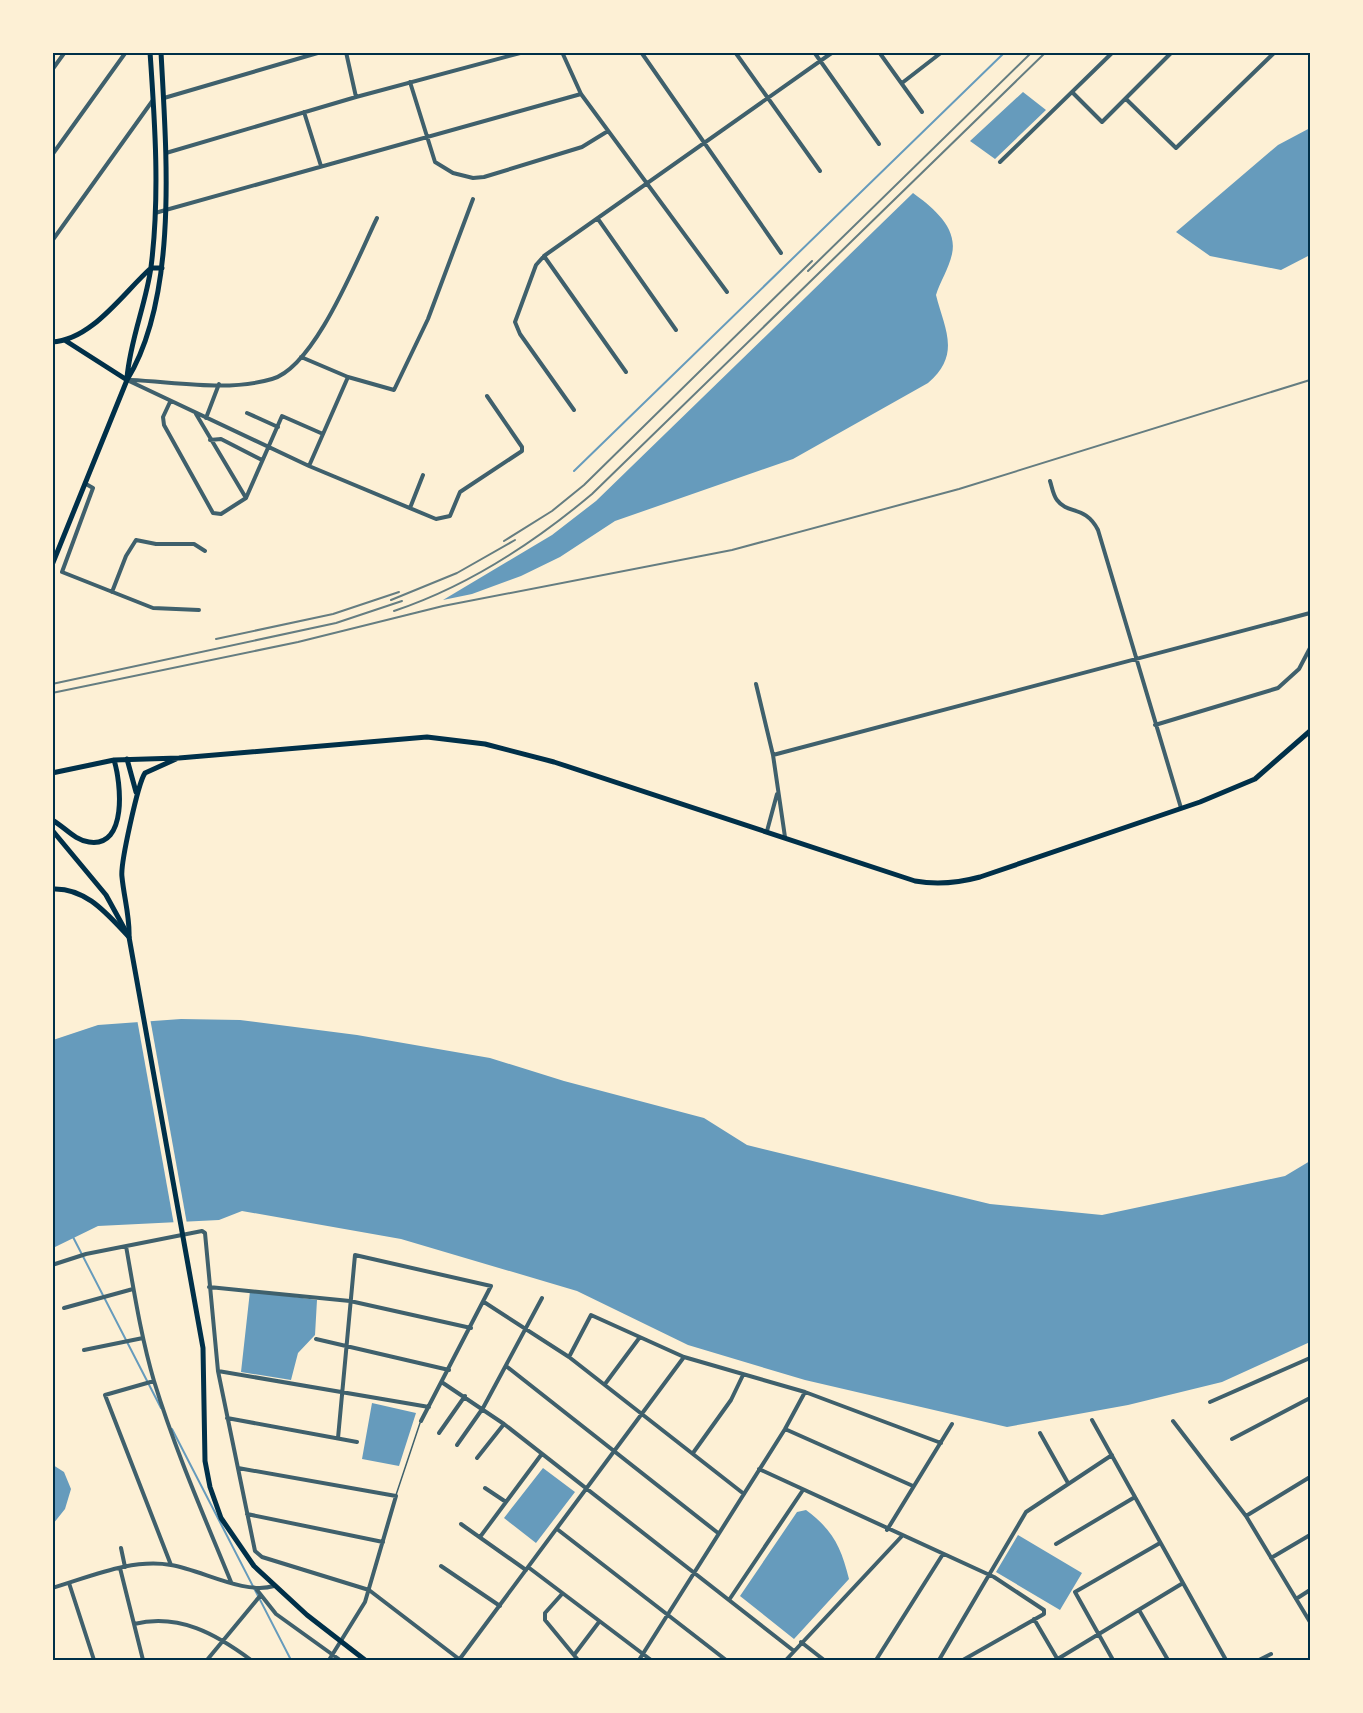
<svg xmlns="http://www.w3.org/2000/svg" width="1363" height="1713" font-family="Cabin,sans-serif">
	<style>
		.water { fill: #669bbc }
		.pier { fill: #fdf0d5 }
		.lines { fill: none; stroke-linecap: round; stroke-linejoin: round }
		.stream { stroke: #669bbc; stroke-width: 2 }
		.service { stroke: #3f606c; stroke-width: 1.5 }
		.minor { stroke: #3f606c; stroke-width: 4 }
		.secondary { stroke: #003049; stroke-width: 5 }
		.primary { stroke: #003049; stroke-width: 5 }
		.rail { stroke: #657d81; stroke-width: 2 }
		.neatline { fill: none; stroke: #003049; stroke-width: 2 }
	</style>
	<rect width="100%" height="100%" fill="#fdf0d5"/>
	<path class="water" d="M1023,92L1046,110L995,159L970,141Z
		M1310,128V255L1281,270L1210,256L1176,232L1278,145Z
		M913,193C932,207 958,227 952,254C949,268 940,282 936,295C944,328 962,354 928,383L793,459L615,521L560,557L521,576L472,594L443,600L552,535L596,501Z
		M181,1019L240,1020L357,1035L490,1058L564,1081L704,1118L747,1145L990,1204L1102,1215L1285,1176L1310,1161V1342L1222,1382L1128,1405L1007,1427L805,1380L688,1345L577,1291L401,1239L242,1211L219,1220L98,1226L53,1248V1040L98,1025Z
		M250,1291L317,1300L315,1335L298,1353L291,1380L241,1372Z
		M372,1403L416,1413L399,1466L362,1459Z
		M53,1465L64,1472L71,1489L65,1509L53,1524Z
		M543,1468L575,1492L536,1543L504,1518Z
		M806,1510C833,1530 841,1547 849,1579L794,1639L740,1596L797,1512Z
		M1018,1535L1082,1573L1060,1610L996,1572Z"/>
	<path class="pier" d="M150,1018L187,1224L174,1225L137,1019Z"/>
	<g class="lines">
		<path class="stream" d="M574,471L1005,52
			M73,1237L161,1408
			M172,1429L291,1660"/>
		<path class="service" d="M396,1495L420,1423"/>
		<path class="minor" d="M346,52L356,97
			M562,52L581,94L727,292
			M641,52L781,253
			M735,52L820,171
			M814,52L879,144
			M879,52L922,112
			M52,70L65,52
			M410,82L435,162L453,173L473,178L484,177L582,147L608,131
			M902,83L942,52
			M1072,92L1102,122L1172,52
			M164,98L321,52
			M1126,99L1176,148L1275,52
			M304,112L321,166
			M166,153L356,97L524,52
			M52,155L126,52
			M1000,162L1113,52
			M155,213L581,94
			M598,219L676,330
			M52,241L153,100
			M544,256L626,372
			M301,357L348,377L394,390L428,319L473,199
			M127,380L309,466L436,519L450,516L460,492L522,451V447L487,396
			M131,380C176,382 228,392 272,379C315,367 357,259 377,218
			M170,402L163,417L164,425L213,513L221,514L246,498L282,416L323,434
			M574,410L520,334L515,322L536,265L544,256L833,52
			M247,413L278,427
			M196,414L246,498
			M206,418L219,384
			M210,440L221,439L262,460
			M309,466L348,377
			M1050,481C1052,487 1053,495 1057,500C1068,515 1085,505 1098,530L1181,808
			M86,484L93,488L62,572L153,608L199,610
			M410,508L423,475
			M112,592L126,556L136,540L156,544H194L205,551
			M756,684L773,755L785,837
			M1155,725L1278,688L1299,669L1310,648
			M773,755L1310,613
			M767,831L777,794
			M126,1246C134,1291 141,1337 154,1381C175,1450 204,1516 231,1582
			M52,1265L86,1254L202,1231L205,1233L218,1371L255,1551L262,1557L369,1590L459,1659
			M209,1287L350,1301L471,1328
			M484,1302L569,1357L744,1494
			M64,1308L133,1289
			M316,1339L449,1370
			M84,1350L143,1338
			M569,1357L591,1315L684,1357L805,1392L941,1443
			M506,1366L718,1533
			M218,1371L429,1407
			M154,1381L105,1395L171,1565
			M443,1383L504,1424L794,1651
			M605,1384L640,1337
			M1210,1402L1310,1358
			M227,1418L357,1442
			M1092,1420L1226,1660
			M1173,1421L1246,1516L1310,1622
			M785,1429L913,1486
			M439,1433L465,1396
			M1040,1433L1068,1483
			M338,1438L355,1255L491,1286L421,1421
			M1232,1439L1310,1398
			M457,1445L483,1408L542,1298
			M693,1453L731,1400L743,1375
			M477,1458L504,1424
			M238,1468L396,1496L365,1602L329,1660
			M759,1469L994,1577L1044,1610V1614L963,1660
			M485,1488L506,1502
			M247,1514L383,1542
			M1246,1516L1310,1477
			M461,1524L526,1570
			M557,1529L726,1660
			M887,1530L952,1424
			M480,1537L541,1455
			M1056,1544L1135,1497
			M121,1548L125,1567
			M1271,1558L1310,1535
			M441,1566L500,1606
			M528,1567L651,1660
			M120,1568L143,1660
			M69,1583L94,1660
			M52,1588C90,1577 131,1558 171,1565C202,1570 244,1595 274,1586
			M257,1590L276,1614L340,1660
			M562,1594L545,1613V1620L578,1660
			M1296,1599L1310,1590
			M729,1600L803,1490
			M1139,1610L1168,1660
			M1034,1619L1058,1660
			M134,1624C179,1613 216,1634 251,1660
			M801,1642L824,1660
			M574,1655L599,1622
			M207,1660L260,1596
			M459,1660L684,1357
			M639,1660L785,1429L805,1392
			M786,1660L902,1536
			M876,1660L943,1554
			M939,1660L1026,1512L1112,1455
			M1056,1660L1183,1583
			M1113,1660L1075,1592L1160,1543
			M1259,1660L1271,1654"/>
		<path class="secondary" d="M66,341L127,380
			M52,342C92,340 123,293 151,268H162
			M127,378C130,340 146,304 151,267C160,197 155,123 150,52
			M52,565L127,380C179,295 166,149 161,52
			M52,830L106,895L129,937L203,1348L205,1461L210,1487L221,1518L254,1566L307,1615L365,1660"/>
		<path class="primary" d="M127,759L136,792
			M52,773L114,760L179,758L427,737L485,744L554,762L915,881C938,885 958,883 980,877L1200,802L1255,779L1310,731
			M52,820C65,827 74,840 89,842C128,848 121,782 114,760
			M52,889C86,887 108,915 129,937
			M129,937C130,917 124,898 122,877C120,865 138,783 145,773L176,759"/>
		<path class="rail" d="M808,271L1032,52
			M504,541L552,511L584,485L812,261
			M391,600L457,573L515,540
			M394,611C466,587 535,542 592,494L1046,52
			M216,639L333,614L399,592
			M52,684L336,623L402,601
			M52,693L298,642L443,606L732,550L959,489L1310,380"/>
	</g>
	<rect width="1363" height="1713" fill="none" stroke="#fdf0d5" stroke-width="108"/>
	<rect x="54" y="54" width="1255" height="1605" class="neatline"/>
</svg>
